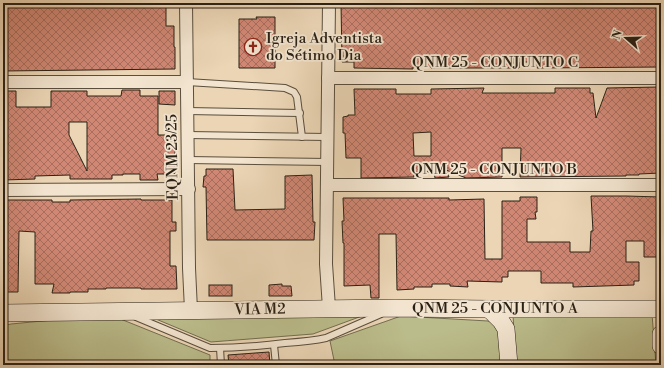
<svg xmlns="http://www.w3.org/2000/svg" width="664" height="368" viewBox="0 0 664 368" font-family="'Libre Bodoni',serif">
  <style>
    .green { fill: #bbbc8b; stroke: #726e50 }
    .park { fill: url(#park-crowns); stroke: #726e50 }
    .building { fill: url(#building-cross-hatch); stroke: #2a2115; fill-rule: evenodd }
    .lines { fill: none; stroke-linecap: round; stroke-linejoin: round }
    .service-casing { stroke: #5a4e3d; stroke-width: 8 }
    .minor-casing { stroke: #5a4e3d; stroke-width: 14 }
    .secondary-casing { stroke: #2a2115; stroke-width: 18 }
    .service { stroke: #f2e4cf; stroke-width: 6 }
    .minor { stroke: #f2e4cf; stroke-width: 12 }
    .secondary { stroke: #f2e4cf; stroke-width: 17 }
    .labels { text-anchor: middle; stroke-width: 3.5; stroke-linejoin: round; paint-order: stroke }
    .poi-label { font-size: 15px; fill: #2a2115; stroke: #f2e4cf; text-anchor: start }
    .street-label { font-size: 15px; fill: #2a2115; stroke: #f2e4cf }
  </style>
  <defs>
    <pattern id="park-crowns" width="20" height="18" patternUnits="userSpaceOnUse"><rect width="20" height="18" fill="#bbbc8b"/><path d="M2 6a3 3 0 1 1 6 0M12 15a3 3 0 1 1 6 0" fill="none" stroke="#a1a177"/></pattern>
    <pattern id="building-cross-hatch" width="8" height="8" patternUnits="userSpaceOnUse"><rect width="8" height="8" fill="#d08774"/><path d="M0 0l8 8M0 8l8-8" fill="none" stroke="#a96e5e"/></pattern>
  </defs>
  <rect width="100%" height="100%" fill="#ebd5b5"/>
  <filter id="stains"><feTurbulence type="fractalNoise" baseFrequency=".005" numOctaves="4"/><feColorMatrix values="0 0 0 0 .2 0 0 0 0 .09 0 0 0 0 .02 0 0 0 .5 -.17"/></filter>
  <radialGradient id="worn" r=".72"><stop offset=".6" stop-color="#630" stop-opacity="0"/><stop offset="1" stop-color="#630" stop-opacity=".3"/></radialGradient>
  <g class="green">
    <path d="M652,314L656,365H516L513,315Z"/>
    <path d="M362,316L313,334L211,342L151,317Z"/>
    <path d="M401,316L488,321L495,324L499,329L503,365H335L330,341Z"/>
    <path d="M118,318L210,355V365H3V326L11,324L63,319Z"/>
  </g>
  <path class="park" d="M197,3H316V6L197,4Z"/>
  <g class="building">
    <path d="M3,3H166V26H174V47H175V69L3,71Z"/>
    <path d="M341,3H661V67L537,68V62H520L519,68H431V66L413,67V69L354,68V62H342Z"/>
    <path d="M256,17H275V68H239V19H257Z"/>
    <path d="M660,87V94H661V173L639,174V175H626V176L520,177L521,148H502V177L466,178L446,170L449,177L435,178L434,172H414V177L361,178V158H346L345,133H343V117L348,116V115H355L354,89H396V94H431V89L484,88L482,93H555V88H590V93H593L596,118L607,88ZM431,132V156H414L413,133Z"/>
    <path d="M122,90H140V96H158V135H175V174H157L158,180H140V174H123V175H112V179H70V175L35,176V179L3,180V91H16V107H51V91H87V96H121ZM69,122H87V171L69,135Z"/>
    <path d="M159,91H175V105L159,104Z"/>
    <path d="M206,169H233L235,210L285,209V176L312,175L313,222H315L314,240H207L206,187H203L204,176H206Z"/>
    <path d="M591,196H626L661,197V257H644V241H626V262H639V281H634V285L573,287V283H541V271H508V277H502V282L467,281L468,287L450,286V284H432V287H414V289L397,290L396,234H379V298H371L370,285L344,286V243H343L342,221H344L343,198H449V200L484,199L485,259H502V201H520V197H537V212H535L536,219H527V242H570V252H590L591,231H593Z"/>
    <path d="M141,199V200H172V222H176V231H170V266H176L177,289H141V288H106V289H88V292H70V293H52L54,284H35V232L19,231L18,292H3V200H52V202H70V200Z"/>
    <path d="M282,284V286H291L292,296H269V285Z"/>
    <rect x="209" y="285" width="23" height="11"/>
    <path d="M269,352L270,365H229L228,355Z"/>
  </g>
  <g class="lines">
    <defs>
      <g id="service">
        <path d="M187,82L285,88L294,92L297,97L302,137"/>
        <path d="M188,111L300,113"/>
        <path d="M188,135L328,137"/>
        <path d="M188,160L328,162"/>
        <path d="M136,317L210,348C235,348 261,346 285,343C299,342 313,341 326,338L381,314"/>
        <path d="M274,345L276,365"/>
        <path d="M220,348L221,365"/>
      </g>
      <g id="minor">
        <path d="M186,3L189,268L191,310"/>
        <path d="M328,78H661"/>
        <path d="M3,82H187"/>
        <path d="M327,185H661"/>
        <path d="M3,190L189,189"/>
        <path d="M329,308L326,264L329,3"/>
      </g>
      <g id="secondary">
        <path d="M489,309L501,321L506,329L509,365"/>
        <path d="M3,313L395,308L489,309H661"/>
        <path d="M661,334V346"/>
      </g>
    </defs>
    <use href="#service" class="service-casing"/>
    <use href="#minor" class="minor-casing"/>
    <use href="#secondary" class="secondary-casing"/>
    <use href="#service" class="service"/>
    <use href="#minor" class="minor"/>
    <use href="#secondary" class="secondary"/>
  </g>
  <defs>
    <symbol id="church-ring" viewBox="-11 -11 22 22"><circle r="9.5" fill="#f2e4cf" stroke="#8f2418" stroke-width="1.5"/><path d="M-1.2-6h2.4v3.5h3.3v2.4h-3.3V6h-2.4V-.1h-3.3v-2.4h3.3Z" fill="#8f2418"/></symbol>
  </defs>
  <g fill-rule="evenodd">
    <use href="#church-ring" x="243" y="37" width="20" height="20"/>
  </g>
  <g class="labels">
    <g class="poi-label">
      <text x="266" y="43">Igreja Adventista<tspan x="266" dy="17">do Sétimo Dia</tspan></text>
    </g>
    <g class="street-label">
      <text x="495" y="67">QNM 25 - CONJUNTO C</text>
      <text transform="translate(172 157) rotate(-91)" y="5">EQNM 23/25</text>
      <text x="494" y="174">QNM 25 - CONJUNTO B</text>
      <text x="495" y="313">QNM 25 - CONJUNTO A</text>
      <text transform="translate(260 309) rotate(-1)" y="5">VIA M2</text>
    </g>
  </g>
  <rect width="664" height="368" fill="none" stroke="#ebd5b5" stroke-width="16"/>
  <rect x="4" y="4" width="656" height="360" fill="none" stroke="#2a2115" stroke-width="2"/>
  <rect x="8" y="8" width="648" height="352" fill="none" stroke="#2a2115"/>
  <g transform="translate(626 38) rotate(290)" stroke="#f2e4cf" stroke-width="3" paint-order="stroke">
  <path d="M0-3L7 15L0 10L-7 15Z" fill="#2a2115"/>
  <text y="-6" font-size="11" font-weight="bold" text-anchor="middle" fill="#2a2115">N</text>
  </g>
  <rect width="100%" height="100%" filter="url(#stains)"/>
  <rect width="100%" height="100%" fill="url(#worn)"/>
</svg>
